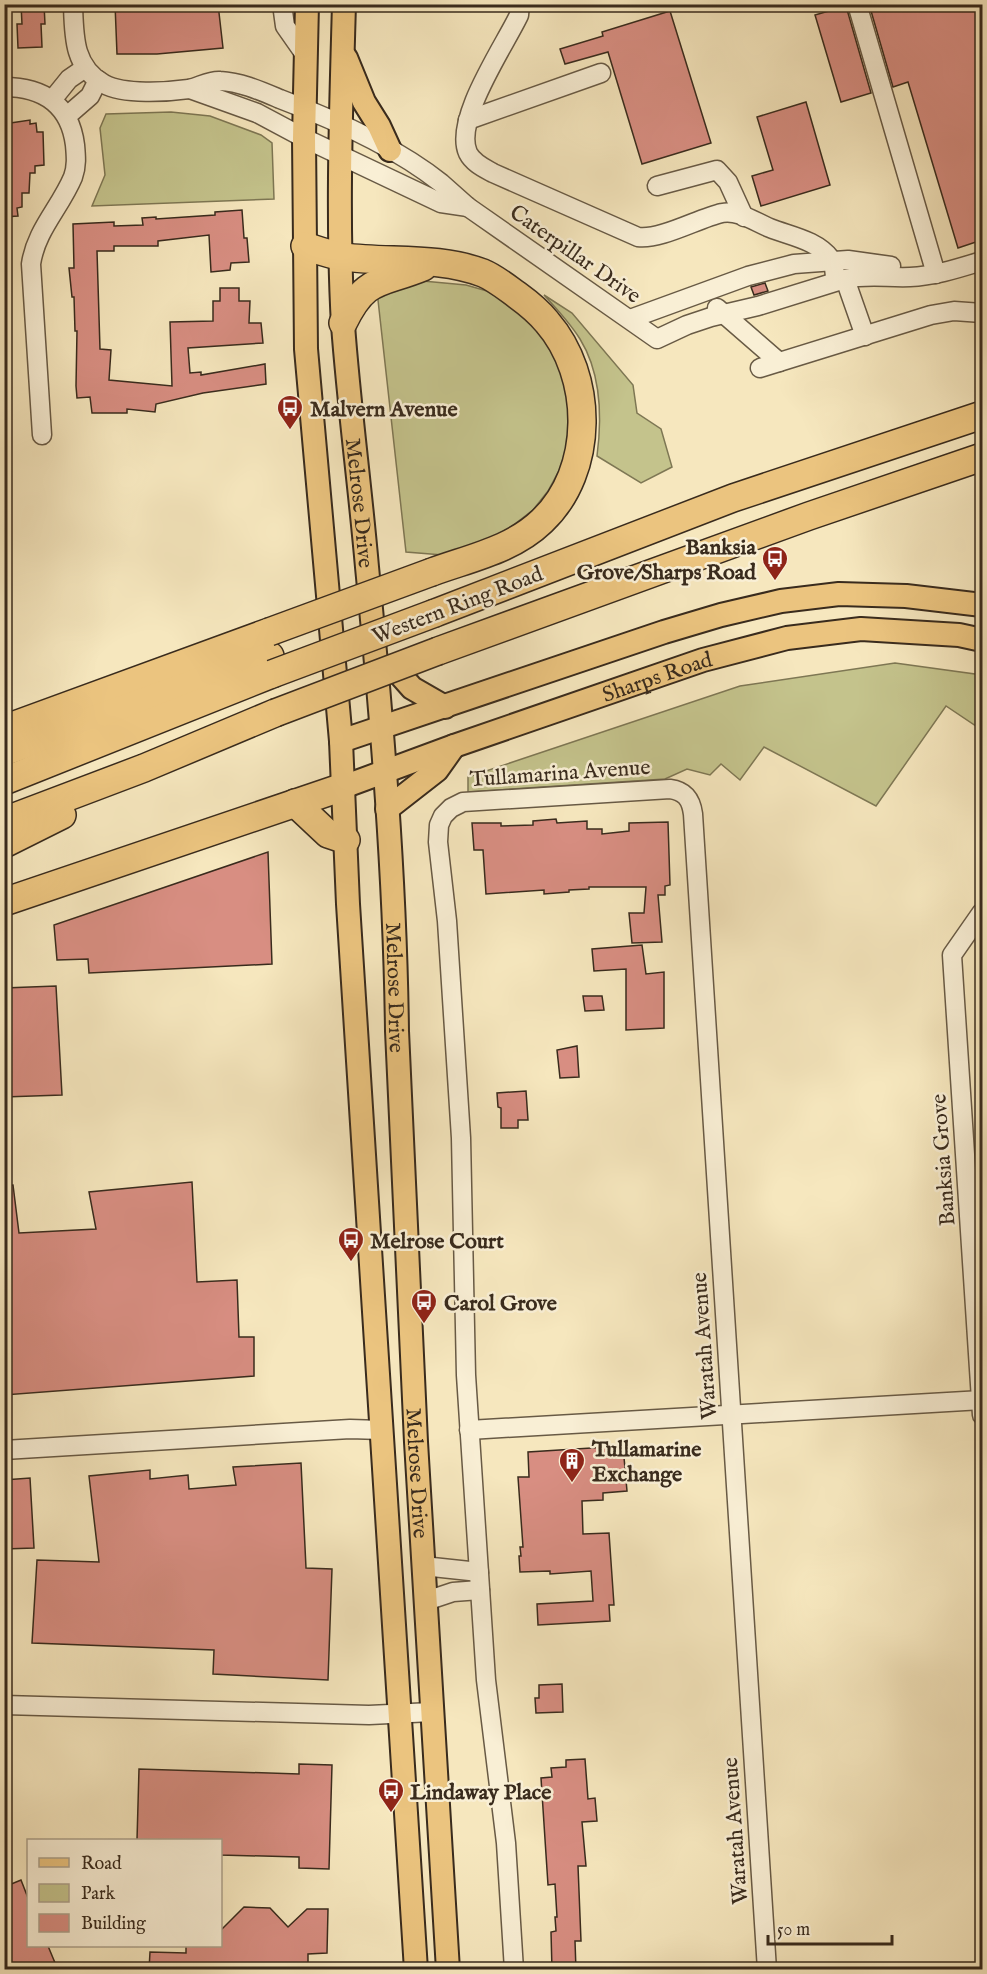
<svg xmlns="http://www.w3.org/2000/svg" width="987" height="1974" viewBox="0 0 987 1974" font-family="'IM FELL English',serif">
  <style>
    .green { fill: #c4c38c; stroke: #7e7754; stroke-width: 1.5 }
    .building { fill: #d88e82; stroke: #392b1d; stroke-width: 1.5 }
    .lines { fill: none; stroke-linecap: round; stroke-linejoin: round }
    .minor-casing { stroke: #685a45; stroke-width: 21 }
    .major-casing { stroke: #392b1d; stroke-width: 26 }
    .highway-casing { stroke: #392b1d; stroke-width: 30 }
    .minor { stroke: #f9efd5; stroke-width: 18 }
    .major { stroke: #ebc47f; stroke-width: 22 }
    .highway { stroke: #ebc47f; stroke-width: 27 }
    .highway-bridge-casing { stroke: #392b1d; stroke-width: 30; stroke-linecap: butt }
    .highway-bridge { stroke: #ebc47f; stroke-width: 27 }
    .labels { text-anchor: middle; stroke-width: 5; stroke-linejoin: round; paint-order: stroke }
    .street-label { font-size: 22px; fill: #392b1d; stroke: #f9efd5 }
    .poi-label { font-size: 22px; font-weight: bold; fill: #392b1d; stroke: #f9efd5; text-anchor: start }
  </style>
  <rect width="100%" height="100%" fill="#f6e7be"/>
  <filter id="stains"><feTurbulence type="fractalNoise" baseFrequency=".00333" numOctaves="4"/><feColorMatrix values="0 0 0 0 .2 0 0 0 0 .09 0 0 0 0 .02 0 0 0 .5 -.17"/></filter>
  <radialGradient id="worn" r=".72"><stop offset=".6" stop-color="#630" stop-opacity="0"/><stop offset="1" stop-color="#630" stop-opacity=".3"/></radialGradient>
  <g class="green">
    <path d="M171,112L210,116L261,135L272,143L274,199L92,206L105,175L100,128L106,114Z"/>
    <path d="M412,280L466,285L487,291L508,303L530,320L548,342L564,371L572,431L562,465L548,491L533,510L507,530L477,546L443,555L406,552L377,291Z"/>
    <path d="M544,295L572,313L633,385L637,413L661,429L672,467L641,483L597,456C602,418 601,373 580,339C570,323 557,309 544,295Z"/>
    <path d="M895,663L982,675V730L946,706L876,806L764,747L740,780L721,764L710,775L687,769L665,779L468,792V777L740,686Z"/>
  </g>
  <g class="building">
    <path d="M21,4H44L45,24H41L42,47L18,48L17,24H22Z"/>
    <path d="M115,4H218L223,48L157,54H117Z"/>
    <path d="M869,4H982V240L958,248L908,82L893,87Z"/>
    <path d="M846,6L871,93L841,102L815,15Z"/>
    <path d="M670,11L711,143L642,164L608,52L565,64L560,49L603,36L602,32Z"/>
    <path d="M806,102L830,185L761,206L752,176L773,170L757,117Z"/>
    <path d="M30,120V124L36,123L37,132H43L44,165L35,166V173H30L29,193H22V207L17,208L18,216L4,217V177H6L4,124Z"/>
    <path d="M242,210L244,238H247L249,262L231,263L230,270L211,272L209,235L158,241V246H114V251H97L100,349L111,350L109,380L172,386L170,322L213,321V301H220V288H239V301H250L249,323H261L263,343L188,348L190,373L201,372V375L265,364L266,384L203,393L156,404L155,412L127,409V413H92L90,397L77,398L76,386L77,331H75L74,297H72L69,268H74L73,224L114,222V226L143,225L142,218L156,217V219L215,215V212Z"/>
    <path d="M765,283L768,291L754,295L751,287Z"/>
    <path d="M556,819L557,823L587,821V829H602V834L629,831V823L668,822L670,885L665,886V895H658L662,942L632,943L629,913H644L646,887H589V889L569,890V892L544,894V890L486,894L483,850H474L472,823H501V826L533,825V821Z"/>
    <path d="M268,852L272,964L89,973L88,959L57,960L54,925Z"/>
    <path d="M642,945L646,974L664,972V1028L626,1030V969L594,971L592,949Z"/>
    <path d="M56,986L62,1095L4,1097V988Z"/>
    <path d="M583,996H602L604,1010L585,1011Z"/>
    <path d="M577,1046L579,1077L560,1078L557,1050Z"/>
    <path d="M526,1091L528,1120H518V1128H501V1108L498,1107L497,1093Z"/>
    <path d="M192,1182L197,1282L237,1280L239,1337H254V1376L4,1395V1186L13,1185L19,1233L96,1229L89,1192Z"/>
    <path d="M623,1446L627,1491L603,1493V1500L582,1501L583,1534L609,1533L614,1605H609L610,1621L538,1625L537,1604L593,1601L591,1571L550,1574V1571L520,1572L519,1556H521L520,1547H523L518,1477H529L528,1452Z"/>
    <path d="M301,1463L306,1568L332,1569L328,1680L213,1674L214,1650L32,1643L37,1560L99,1562L89,1476L150,1470V1479L188,1475L189,1489L236,1485L233,1467Z"/>
    <path d="M30,1478L34,1548L4,1549V1480Z"/>
    <path d="M562,1684L563,1712L536,1713L535,1698H539V1685Z"/>
    <path d="M585,1759L588,1799L595,1798L597,1821L582,1822L586,1866H578L581,1941H575L576,1970H552L551,1932L556,1931L555,1917H557L555,1884L548,1885L541,1778L552,1777L551,1768L566,1767V1760Z"/>
    <path d="M299,1764L332,1765L329,1869L299,1868V1857L220,1855V1840H137L139,1769L299,1774Z"/>
    <path d="M21,1880L28,1898V1946H48L58,1970H4V1887Z"/>
    <path d="M244,1907L270,1908L288,1927L307,1909H328L327,1953L308,1954V1970H149L150,1952L186,1953V1946H220V1931Z"/>
  </g>
  <g class="lines">
    <defs>
      <g id="minor">
        <path d="M73,4C74,35 73,67 104,84C124,95 167,92 189,89C199,87 210,80 220,81C241,82 261,91 280,99C333,119 397,148 441,183C450,191 459,199 468,207L657,339L687,325L711,317L758,306L845,279C867,274 888,278 910,277C935,276 959,268 982,261"/>
        <path d="M282,4L285,26L306,56"/>
        <path d="M520,4L519,15C505,45 453,120 468,153C473,163 484,168 493,173L638,237C661,240 699,218 722,213C739,210 755,222 770,228C790,236 817,240 831,259C835,266 835,274 835,281"/>
        <path d="M857,4L936,274"/>
        <path d="M4,87C44,87 70,105 75,145C76,156 77,166 73,177C60,208 36,230 31,264L42,435"/>
        <path d="M190,89L257,113L304,138L441,203L468,207"/>
        <path d="M52,100L69,79L85,68"/>
        <path d="M67,116L90,96L98,80"/>
        <path d="M468,120L601,73"/>
        <path d="M657,186L717,170L728,182L744,217"/>
        <path d="M845,279L865,336"/>
        <path d="M717,308L779,362"/>
        <path d="M630,319L748,276L794,264L848,260L891,266"/>
        <path d="M760,368L931,315L954,311L982,313"/>
        <path d="M982,912L952,955L982,1415"/>
        <path d="M469,1430L982,1400"/>
        <path d="M4,1450L350,1429L381,1430"/>
        <path d="M423,1566L479,1572"/>
        <path d="M426,1601L453,1592L480,1590"/>
        <path d="M4,1705L369,1715L432,1712"/>
        <path d="M514,1970L506,1843L486,1680L466,1375L461,1138L447,921L438,842L439,825L443,816L451,808L463,802L670,789C685,791 691,799 693,814L767,1970"/>
      </g>
      <g id="major">
        <path d="M307,4L304,138L306,349L341,741L348,904L416,1970"/>
        <path id="s1" d="M344,4C341,111 337,218 343,325C349,406 360,486 367,567C382,721 395,876 397,1031L416,1442L448,1970"/>
        <path d="M346,58L364,102L379,126L390,150"/>
        <path d="M378,664L396,670L412,688L445,707"/>
        <path d="M341,741L664,632L721,615L781,601L839,594L906,596L982,605"/>
        <path id="s2" d="M343,787L454,746L703,660L787,638L861,629L959,635L982,640"/>
        <path d="M387,809L437,770L454,746"/>
      </g>
      <g id="highway">
        <path d="M305,246C317,250 331,255 344,257C390,263 438,256 483,273C495,278 506,287 517,295C528,303 539,312 547,322C594,376 595,471 542,521C512,550 470,558 432,572"/>
        <path d="M343,323C366,276 379,285 423,267"/>
        <path d="M435,613L733,498L982,415"/>
        <path d="M438,651L809,516L982,457"/>
        <path d="M4,729L269,632"/>
        <path d="M4,752L270,656"/>
        <path d="M4,781L272,674"/>
        <path d="M295,803L328,834L346,840"/>
        <path d="M4,821L144,768L275,713"/>
        <path d="M4,844L62,815"/>
        <path d="M4,902L343,787"/>
      </g>
    </defs>
    <use href="#minor" class="minor-casing"/>
    <use href="#major" class="major-casing"/>
    <use href="#highway" class="highway-casing"/>
    <use href="#minor" class="minor"/>
    <use href="#major" class="major"/>
    <use href="#highway" class="highway"/>
    <defs>
      <g id="highway-bridge">
        <path d="M269,632L432,572"/>
        <path d="M272,674L435,613"/>
        <path d="M275,713L438,651"/>
      </g>
    </defs>
    <use href="#highway-bridge" class="highway-bridge-casing"/>
    <use href="#highway-bridge" class="highway-bridge"/>
  </g>
  <defs>
    <symbol id="bus-pin" viewBox="-11 -11 22 30"><path d="M0 17L-7.5 6A9.5 9.5 0 1 1 7.5 6Z" fill="#8f2418" stroke="#f9efd5"/><path d="M-5-6H5V4H4V6H2V4H-2V6H-4V4H-5ZM-3.5-4V0h7V-4ZM-3.5 1.2v1.5H-2V1.2ZM2 1.2v1.5H3.5V1.2Z" fill="#fff"/></symbol>
    <symbol id="building-pin" viewBox="-11 -11 22 30"><path d="M0 17L-7.5 6A9.5 9.5 0 1 1 7.5 6Z" fill="#8f2418" stroke="#f9efd5"/><path d="M-4-6H4V6H1V3H-1V6H-4ZM-2.5-4.3h1.7v1.8h-1.7ZM.8-4.3h1.7v1.8H.8ZM-2.5-1h1.7V.8h-1.7ZM.8-1h1.7V.8H.8Z" fill="#fff"/></symbol>
  </defs>
  <g fill-rule="evenodd">
    <use href="#bus-pin" x="275" y="393" width="30" height="40"/>
    <use href="#bus-pin" x="760" y="544" width="30" height="40"/>
    <use href="#bus-pin" x="336" y="1225" width="30" height="40"/>
    <use href="#bus-pin" x="409" y="1287" width="30" height="40"/>
    <use href="#building-pin" x="557" y="1446" width="30" height="40"/>
    <use href="#bus-pin" x="376" y="1776" width="30" height="40"/>
  </g>
  <g class="labels">
    <g class="street-label">
      <text transform="translate(576 253) rotate(35)" y="8">Caterpillar Drive</text>
      <text dy="8" stroke="none"><textPath href="#s1" startOffset="500">Melrose Drive</textPath></text>
      <text transform="translate(457 604) rotate(-21)" y="8">Western Ring Road</text>
      <text dy="8" stroke="none"><textPath href="#s2" startOffset="333">Sharps Road</textPath></text>
      <text transform="translate(560 772) rotate(-4)" y="8">Tullamarina Avenue</text>
      <text dy="8" stroke="none"><textPath href="#s1" startOffset="986">Melrose Drive</textPath></text>
      <text transform="translate(942 1160) rotate(-94)" y="8">Banksia Grove</text>
      <text transform="translate(703 1346) rotate(-94)" y="8">Waratah Avenue</text>
      <text dy="8" stroke="none"><textPath href="#s1" startOffset="1472">Melrose Drive</textPath></text>
      <text transform="translate(734 1831) rotate(-94)" y="8">Waratah Avenue</text>
    </g>
    <g class="poi-label">
      <text x="310" y="416">Malvern Avenue</text>
      <text x="756" y="554" text-anchor="end">Banksia<tspan x="756" dy="25">Grove/Sharps Road</tspan></text>
      <text x="370" y="1248">Melrose Court</text>
      <text x="444" y="1310">Carol Grove</text>
      <text x="592" y="1456">Tullamarine<tspan x="592" dy="25">Exchange</tspan></text>
      <text x="410" y="1799">Lindaway Place</text>
    </g>
  </g>
  <rect width="987" height="1974" fill="none" stroke="#f6e7be" stroke-width="24"/>
  <rect x="6" y="6" width="975" height="1962" fill="none" stroke="#392b1d" stroke-width="3"/>
  <rect x="12" y="12" width="963" height="1950" fill="none" stroke="#392b1d" stroke-width="1.5"/>
  <rect x="27" y="1839" width="195" height="108" fill="#f9efd5" stroke="#aca18b" stroke-width="1.5"/>
  <rect x="39" y="1858" width="30" height="9" fill="#ebc47f" stroke="#aca18b" stroke-width="1.5"/>
  <text x="81" y="1869" font-size="18" fill="#392b1d">Road</text>
  <rect x="39" y="1884" width="30" height="18" fill="#c4c38c" stroke="#aca18b" stroke-width="1.5"/>
  <text x="81" y="1899" font-size="18" fill="#392b1d">Park</text>
  <rect x="39" y="1914" width="30" height="18" fill="#d88e82" stroke="#aca18b" stroke-width="1.5"/>
  <text x="81" y="1929" font-size="18" fill="#392b1d">Building</text>
  <path d="M768 1935v9h124v-9" fill="none" stroke="#392b1d" stroke-width="3"/>
  <text x="777" y="1935" font-size="18" fill="#392b1d" stroke="#f9efd5" stroke-width="4.5" paint-order="stroke">50 m</text>
  <rect width="100%" height="100%" filter="url(#stains)"/>
  <rect width="100%" height="100%" fill="url(#worn)"/>
</svg>
